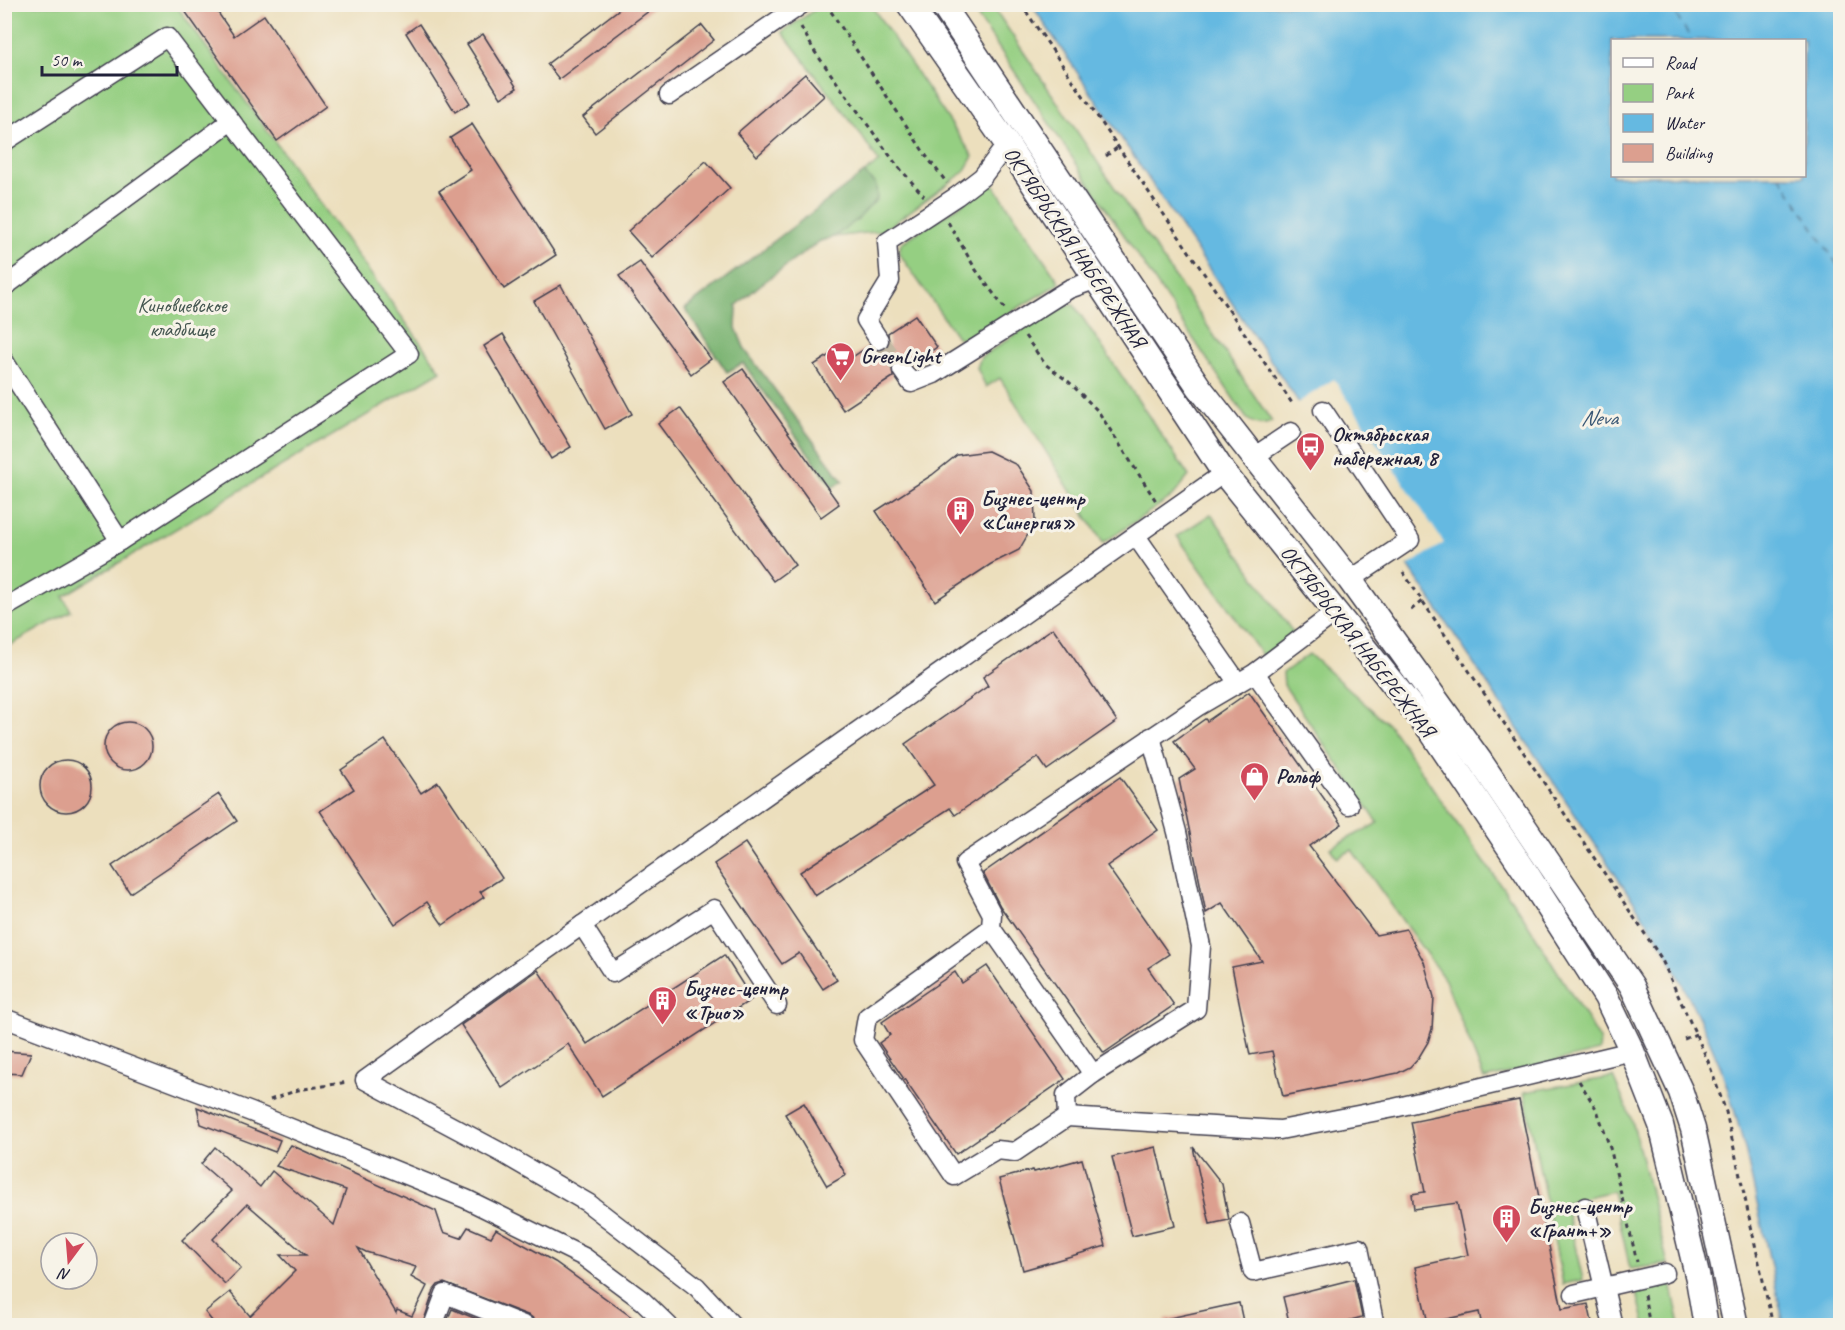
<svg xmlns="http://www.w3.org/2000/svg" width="1845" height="1330" viewBox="0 0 1845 1330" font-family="Caveat,sans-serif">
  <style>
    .green { fill: #95cf82; stroke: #5c785e; stroke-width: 1.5 }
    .forest { fill: #78b270; stroke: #4d6a56; stroke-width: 1.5 }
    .water { fill: #65b9e1; stroke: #446e8e; stroke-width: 1.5; fill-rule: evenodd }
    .pier { fill: #ecdfbd }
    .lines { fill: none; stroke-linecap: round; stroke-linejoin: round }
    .ferry { stroke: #395775; stroke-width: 1.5; stroke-dasharray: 8 6; stroke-linecap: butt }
    .building { fill: #dc9f8f; fill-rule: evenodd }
    .minor-tunnel { stroke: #c4b9a3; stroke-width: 18; stroke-dasharray: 18 9; stroke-linecap: butt }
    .minor-casing { stroke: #403e4e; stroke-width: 21 }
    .major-casing { stroke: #403e4e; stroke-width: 27 }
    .path { stroke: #403e4e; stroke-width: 3; stroke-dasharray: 4.5 4.5; stroke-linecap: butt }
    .minor { stroke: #fff; stroke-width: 18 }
    .major { stroke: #fff; stroke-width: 24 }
    .labels { text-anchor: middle; stroke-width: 6; stroke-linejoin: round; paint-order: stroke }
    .street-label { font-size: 21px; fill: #22223b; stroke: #f7f3e8 }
    .park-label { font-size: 21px; fill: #445650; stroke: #f7f3e8 }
    .poi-label { font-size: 21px; font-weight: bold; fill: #22223b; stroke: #f7f3e8; text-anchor: start }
    .water-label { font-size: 22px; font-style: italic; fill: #395775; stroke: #f7f3e8 }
  </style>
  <rect width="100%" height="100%" fill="#f7f3e8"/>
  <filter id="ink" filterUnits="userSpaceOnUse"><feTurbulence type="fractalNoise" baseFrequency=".0167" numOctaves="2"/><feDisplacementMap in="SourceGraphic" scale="12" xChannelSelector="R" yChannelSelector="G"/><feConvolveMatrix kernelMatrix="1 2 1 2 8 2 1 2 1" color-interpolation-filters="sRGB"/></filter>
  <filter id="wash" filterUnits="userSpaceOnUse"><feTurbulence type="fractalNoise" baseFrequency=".008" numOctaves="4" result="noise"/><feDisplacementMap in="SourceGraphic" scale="24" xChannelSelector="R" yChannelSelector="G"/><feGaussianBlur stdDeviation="1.35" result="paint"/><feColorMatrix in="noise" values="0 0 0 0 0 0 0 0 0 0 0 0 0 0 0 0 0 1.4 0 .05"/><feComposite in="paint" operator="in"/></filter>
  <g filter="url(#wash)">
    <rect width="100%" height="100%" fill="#ecdfbd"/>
    <g class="green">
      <path d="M5,5H176L441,371L63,596L71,611L5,648Z"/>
      <path d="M822,5H871L973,156L964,172L883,231L833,237L820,241L760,285L737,305L736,328L745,350L843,481L833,487L743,363L727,372L685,309L879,162L859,132L782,32Z"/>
      <path d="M970,5H992L1272,422C1262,426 1256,425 1247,419Z"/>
      <path d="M993,184L1060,283L964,340L957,337L899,253L901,243Z"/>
      <path d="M1061,305H1074L1189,476L1173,496L1103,543L1000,378L986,387L977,368L981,357Z"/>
      <path d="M1211,514L1294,634L1264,658L1177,536Z"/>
      <path d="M1309,654L1391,727L1453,818L1523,916L1600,1040L1599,1051L1484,1079L1445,980L1352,850L1337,858L1330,848L1378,823L1284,685L1283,673Z"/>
      <path d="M1613,1077L1632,1120L1668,1264L1630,1269L1613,1191L1565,1202L1583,1280L1563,1284L1524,1092Z"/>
      <path d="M1671,1283L1680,1325H1645L1636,1289Z"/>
    </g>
    <path class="forest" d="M864,173L876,185L877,199L857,220L833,237L820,241L760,285L737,305L736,328L745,350L843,481L833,487L743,363L727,372L685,309Z"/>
    <path class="water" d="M1032,5H1840V1325H1784L1745,1149L1734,1109L1721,1068L1704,1028L1664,947ZM1612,40H1804V176H1612Z"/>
    <path class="pier" d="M1334,379L1444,543L1406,567L1296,404Z"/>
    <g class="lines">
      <g class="ferry">
        <path d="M1669,4L1692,40"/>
        <path d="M1780,176L1840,269"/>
      </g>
    </g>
    <g id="blocks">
      <g class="building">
        <path d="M180,4H212L234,36L264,15L326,106L277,141Z"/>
        <path d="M626,4H658L559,79L547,64Z"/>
        <path d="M419,24L470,103L455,112L406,33Z"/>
        <path d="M702,25L714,40L595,133L583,117Z"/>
        <path d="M483,34L517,88L501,98L467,44Z"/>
        <path d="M805,74L824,96L757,156L737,133Z"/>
        <path d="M472,124L556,255L504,289L439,191L471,170L450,138Z"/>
        <path d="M706,161L730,188L652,258L628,231Z"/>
        <path d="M640,262L711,359L691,374L619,276Z"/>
        <path d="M561,285L632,414L605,429L534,301Z"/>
        <path d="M915,315L937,347L912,364L906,360H896L892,366L893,377L843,410L814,365L831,354L839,366L869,346L874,350H885L889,345L888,333Z"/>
        <path d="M503,334L571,447L551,459L484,346Z"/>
        <path d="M743,369L839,504L821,517L724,382Z"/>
        <path d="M680,408L795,565L773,581L658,424Z"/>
        <path d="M988,451L1017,465L1034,491L1035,522L1019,550L991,564L935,601L876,511L932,475L957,455Z"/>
        <path d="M1053,628L1117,721L1047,770L1038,757L955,815L950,808L815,896L800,872L934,785L905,744L988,686L983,677Z"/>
        <path d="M1249,692L1342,824L1309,846L1376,935L1406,929L1424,962L1434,997L1432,1029L1428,1042L1419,1057L1410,1067L1398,1073L1283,1096L1272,1051L1250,1055L1232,967L1262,961L1222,903L1206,913L1179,779L1195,769L1174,741L1205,719L1207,721Z"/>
        <circle cx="128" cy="746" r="24"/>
        <path d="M385,740L421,793L438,782L502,878L480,892L484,897L443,925L427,902L395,924L320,811L354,789L341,770Z"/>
        <circle cx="66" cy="786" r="26"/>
        <path d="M1120,777L1158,830L1107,866L1169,954L1148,968L1174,1005L1104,1053L1000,906L983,873Z"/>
        <path d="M219,794L237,821L130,893L112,866Z"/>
        <path d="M745,843L837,980L823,989L799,953L782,964L714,864Z"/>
        <path d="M724,955L752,999L602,1096L568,1044L502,1088L461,1025L538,970L587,1044Z"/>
        <path d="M987,966L1065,1079L956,1154L879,1043L890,1035L882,1022L955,972L962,983Z"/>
        <path d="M4,1051L31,1053L22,1074L4,1073Z"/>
        <path d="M1519,1100L1562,1309L1588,1304L1593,1326H1482L1479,1312L1428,1323L1415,1267L1468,1255L1457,1203L1414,1209L1412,1194L1425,1192L1411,1122Z"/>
        <path d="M804,1103L846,1175L827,1186L785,1114Z"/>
        <path d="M197,1107L280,1140L275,1152L201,1124Z"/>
        <path d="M291,1145L436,1211L443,1232L461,1238L468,1227L491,1237L496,1229L555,1262L644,1326H537L535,1320L530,1316L444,1283L438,1285L434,1290L422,1326H216L205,1312L230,1292L250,1316L295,1271L280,1255H306L247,1204L213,1239L241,1268L225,1284L182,1240L232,1191L201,1164L215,1147L260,1187L272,1171L334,1225L346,1190L276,1166ZM358,1248L366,1252L416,1267L411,1277L427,1286L412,1316L397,1310L396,1313Z"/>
        <path d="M1156,1147L1175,1226L1132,1236L1112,1157Z"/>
        <path d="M1193,1147L1222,1184L1229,1220L1210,1224Z"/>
        <path d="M1082,1159L1106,1246L1023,1270L999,1179L1033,1170L1034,1172Z"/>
        <path d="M1354,1279L1362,1317L1329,1326H1290L1283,1297Z"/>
        <path d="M1239,1303L1244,1326H1166L1165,1319Z"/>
        <path d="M452,1309L494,1326H445Z"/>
      </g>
    </g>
  </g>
  <g filter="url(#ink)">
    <use href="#blocks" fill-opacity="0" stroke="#403e4e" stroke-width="1.5"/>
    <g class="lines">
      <path class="minor-tunnel" d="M879,340L902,370"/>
      <defs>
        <g id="minor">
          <path d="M669,95L802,4"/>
          <path d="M4,142L167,37L409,354L120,541L4,608"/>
          <path d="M4,287L231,121"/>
          <path d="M879,340L866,320L890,281L887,242L957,196L982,177L1007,144"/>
          <path d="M4,361L120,541"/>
          <path d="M902,370L911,383L934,374L1069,289L1097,279"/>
          <path d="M1323,410L1410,540L1350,580"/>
          <path d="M1255,456L1291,432"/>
          <path d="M1136,536L1238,683"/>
          <path d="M1255,673L1349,805"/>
          <path d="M582,925L613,973L714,909L777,1005"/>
          <path d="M991,928L992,914L965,863L1197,707L1255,673L1336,612"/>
          <path d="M4,1018L251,1112L466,1199L584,1257L643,1301L669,1326"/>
          <path d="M1093,1074L991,928L867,1017L863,1040L954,1176L997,1150L1015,1152L1067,1117L1280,1130L1394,1108L1632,1051"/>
          <path d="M1067,1117L1066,1095L1093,1074L1196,1009L1201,946L1177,832L1151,737"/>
          <path d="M1585,1207L1613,1326"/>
          <path d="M1240,1223L1253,1272L1359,1248L1375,1326"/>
          <path d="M1574,1294L1665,1273"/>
          <path d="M433,1326L445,1294L526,1326"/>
          <path d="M733,1326L697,1287L588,1203L500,1152L365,1080L541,954L1224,473"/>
        </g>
        <g id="major">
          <path d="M909,4L1007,144L1224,473L1431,731L1527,874L1606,997L1632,1051L1661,1125L1698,1279L1706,1326"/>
          <path d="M942,4L1199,387L1350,580L1480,761L1632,986L1681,1092L1693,1129L1736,1326"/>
        </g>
      </defs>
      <use href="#minor" class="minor-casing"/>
      <use href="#major" class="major-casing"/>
      <g class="path">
        <path d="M826,4L927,157L947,183"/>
        <path d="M1021,4L1294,406"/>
        <path d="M801,27L815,52L896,164L924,196"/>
        <path d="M1106,156L1118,147"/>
        <path d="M948,222L976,270L1005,309"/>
        <path d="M1025,336L1045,364L1069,382L1098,411L1156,501"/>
        <path d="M1403,572L1661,958L1708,1061L1726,1112L1773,1326"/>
        <path d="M1411,610L1422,601"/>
        <path d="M1684,1039L1696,1034"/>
        <path d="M1579,1081L1597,1110L1611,1151L1637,1262"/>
        <path d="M270,1100L298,1090L348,1082"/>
        <path d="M1644,1295L1650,1326"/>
      </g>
      <use href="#minor" class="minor"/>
      <use href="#major" class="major"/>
    </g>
  </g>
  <defs>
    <symbol id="supermarket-pin" viewBox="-11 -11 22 30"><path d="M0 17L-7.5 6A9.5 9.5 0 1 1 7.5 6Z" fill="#d1495b" stroke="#f7f3e8"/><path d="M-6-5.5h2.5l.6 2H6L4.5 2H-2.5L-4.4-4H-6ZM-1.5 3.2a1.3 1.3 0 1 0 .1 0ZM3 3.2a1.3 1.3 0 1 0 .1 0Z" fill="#fff"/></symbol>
    <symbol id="bus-pin" viewBox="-11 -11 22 30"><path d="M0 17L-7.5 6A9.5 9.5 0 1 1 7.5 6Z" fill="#d1495b" stroke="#f7f3e8"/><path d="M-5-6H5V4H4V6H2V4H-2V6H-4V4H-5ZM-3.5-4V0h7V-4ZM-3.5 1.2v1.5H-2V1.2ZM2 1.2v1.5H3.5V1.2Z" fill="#fff"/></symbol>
    <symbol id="building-pin" viewBox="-11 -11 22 30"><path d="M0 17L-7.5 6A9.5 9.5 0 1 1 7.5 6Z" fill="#d1495b" stroke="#f7f3e8"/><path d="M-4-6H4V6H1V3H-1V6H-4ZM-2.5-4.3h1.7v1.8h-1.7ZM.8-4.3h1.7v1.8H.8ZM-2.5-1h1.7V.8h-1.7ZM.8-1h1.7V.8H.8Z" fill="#fff"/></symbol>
    <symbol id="shop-pin" viewBox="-11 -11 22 30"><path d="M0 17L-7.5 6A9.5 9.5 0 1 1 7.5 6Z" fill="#d1495b" stroke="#f7f3e8"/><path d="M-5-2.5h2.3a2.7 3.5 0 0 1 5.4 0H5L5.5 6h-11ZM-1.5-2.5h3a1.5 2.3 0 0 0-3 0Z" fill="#fff"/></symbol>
  </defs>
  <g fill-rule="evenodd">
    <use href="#supermarket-pin" x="824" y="340" width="33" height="45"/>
    <use href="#bus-pin" x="1294" y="430" width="33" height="45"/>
    <use href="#building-pin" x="944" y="494" width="33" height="45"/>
    <use href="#shop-pin" x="1238" y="760" width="33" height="45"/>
    <use href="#building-pin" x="646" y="984" width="33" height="45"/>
    <use href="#building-pin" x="1490" y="1202" width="33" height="45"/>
  </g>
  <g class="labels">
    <g class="street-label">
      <text transform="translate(1075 247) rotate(56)" y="7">ОКТЯБРЬСКАЯ НАБЕРЕЖНАЯ</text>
      <text transform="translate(1358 641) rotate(52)" y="7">ОКТЯБРЬСКАЯ НАБЕРЕЖНАЯ</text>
    </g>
    <g class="park-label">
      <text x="182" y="312">Киновиевское<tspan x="182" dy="24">кладбище</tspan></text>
    </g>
    <g class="poi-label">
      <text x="861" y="363">GreenLight</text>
      <text x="1332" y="441">Октябрьская<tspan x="1332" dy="24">набережная, 8</tspan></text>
      <text x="981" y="505">Бизнес-центр<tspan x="981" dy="24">«Синергия»</tspan></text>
      <text x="1276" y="783">Рольф</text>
      <text x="684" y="995">Бизнес-центр<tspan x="684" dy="24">«Трио»</tspan></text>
      <text x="1528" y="1213">Бизнес-центр<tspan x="1528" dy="24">«Грант+»</tspan></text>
    </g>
    <g class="water-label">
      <text x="1599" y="425">Neva</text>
    </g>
  </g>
  <rect width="1845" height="1330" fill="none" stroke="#f7f3e8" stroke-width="24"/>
  <rect x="1611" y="39" width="195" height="138" fill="#f7f3e8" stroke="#a29fa3" stroke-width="1.5"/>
  <rect x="1623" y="58" width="30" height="9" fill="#ffffff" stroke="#a29fa3" stroke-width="1.5"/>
  <text x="1665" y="69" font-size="18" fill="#22223b">Road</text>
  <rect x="1623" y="84" width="30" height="18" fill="#95cf82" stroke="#a29fa3" stroke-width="1.5"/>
  <text x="1665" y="99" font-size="18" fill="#22223b">Park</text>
  <rect x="1623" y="114" width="30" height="18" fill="#65b9e1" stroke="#a29fa3" stroke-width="1.5"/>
  <text x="1665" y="129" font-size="18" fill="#22223b">Water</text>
  <rect x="1623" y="144" width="30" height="18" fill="#dc9f8f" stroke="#a29fa3" stroke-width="1.5"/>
  <text x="1665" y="159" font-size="18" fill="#22223b">Building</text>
  <g transform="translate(69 1261) rotate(196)"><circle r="28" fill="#f7f3e8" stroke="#a29fa3" stroke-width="1.5"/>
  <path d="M0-4.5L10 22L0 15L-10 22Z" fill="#d1495b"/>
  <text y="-9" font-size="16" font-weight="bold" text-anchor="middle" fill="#22223b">N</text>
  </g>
  <path d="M42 66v9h135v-9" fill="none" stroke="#22223b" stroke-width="3"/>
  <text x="51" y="66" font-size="18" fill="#22223b" stroke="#f7f3e8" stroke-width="4.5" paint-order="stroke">50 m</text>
</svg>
